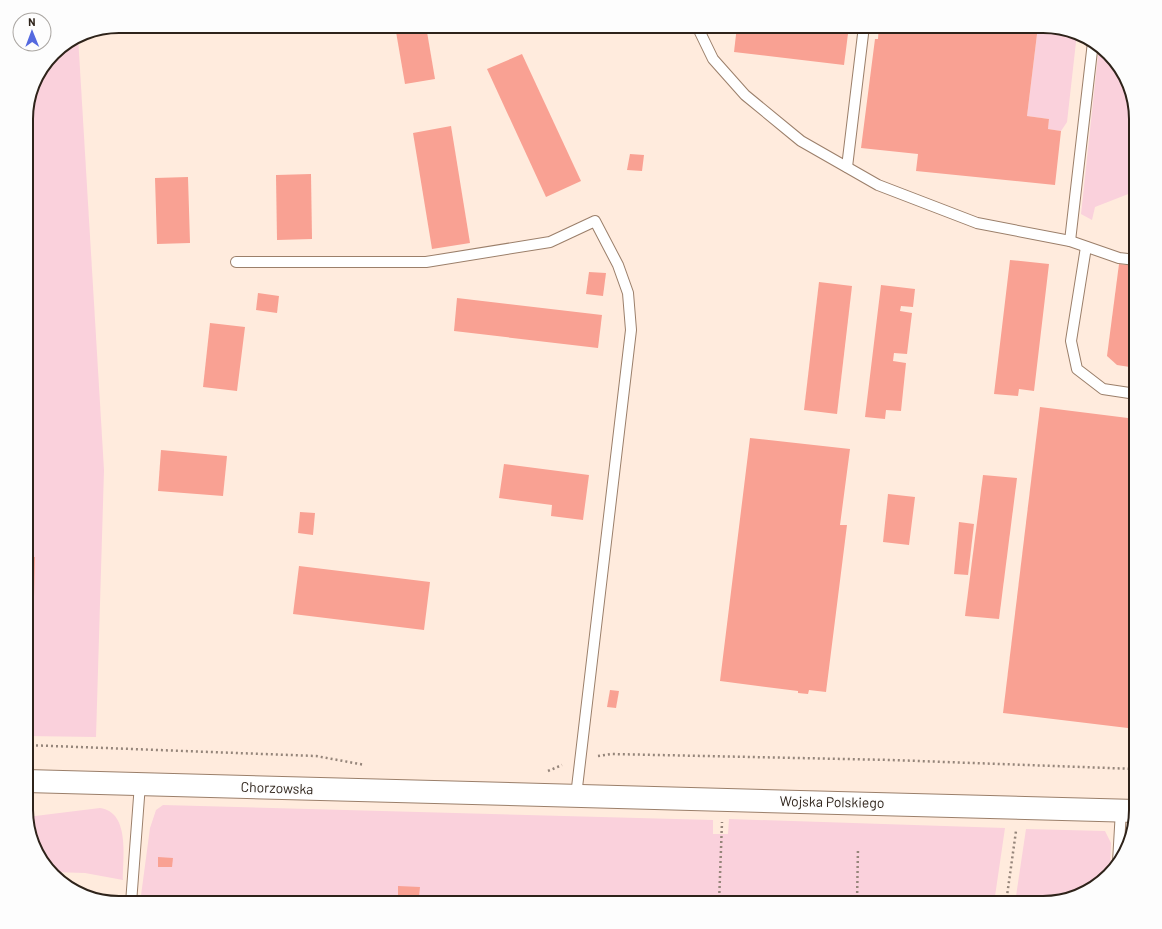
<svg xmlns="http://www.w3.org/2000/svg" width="1162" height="929" viewBox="0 0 1162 929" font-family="Barlow,sans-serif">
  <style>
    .green { fill: #fad1dc }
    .building { fill: #f9a193 }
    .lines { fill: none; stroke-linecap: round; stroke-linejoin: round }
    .lane-casing { stroke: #9b7f6a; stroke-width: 12 }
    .secondary-casing { stroke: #9b7f6a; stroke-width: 24 }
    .path { stroke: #95857a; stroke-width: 2.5; stroke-dasharray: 2 3; stroke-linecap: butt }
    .lane { stroke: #fff; stroke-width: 10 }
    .secondary { stroke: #fff; stroke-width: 22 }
    .labels { text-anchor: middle; stroke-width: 3; stroke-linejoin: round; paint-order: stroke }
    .street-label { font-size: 14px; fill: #2e231a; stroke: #fdfdfd }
    .rim { fill: none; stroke: #2e231a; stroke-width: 2 }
  </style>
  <rect width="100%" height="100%" fill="#ffebdd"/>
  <g class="green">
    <path d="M119,26H203L98,30Z"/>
    <path d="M1038,26L1077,33L1067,122L1061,131L1048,129L1049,119L1027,116Z"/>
    <path d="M78,36L104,470L96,737L26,736V113L36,78L58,49Z"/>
    <path d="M1099,46L1104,49L1126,78L1136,119V191L1095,207L1092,220L1081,214Z"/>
    <path d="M163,805L713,820V834H728L729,819L1005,828L994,903H140L150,828L156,810Z"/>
    <path d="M100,808C130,812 123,857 123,880L85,873L52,872L36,851L27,817Z"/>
    <path d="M1026,829L1105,831L1111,843L1110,873L1084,893L1043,903H1015Z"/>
  </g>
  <g class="building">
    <path d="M395,26H426L435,79L405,84Z"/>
    <path d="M737,26H849L844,65L734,52Z"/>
    <path d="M879,26H1038L1027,116L1049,119L1048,129L1061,131L1055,185L916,171L918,154L861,148L875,39H878Z"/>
    <path d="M522,54L581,181L546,197L487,69Z"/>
    <path d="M451,126L470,243L432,249L413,133Z"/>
    <path d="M630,154L644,155L642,171L627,170Z"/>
    <path d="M311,174L312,239L277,240L276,175Z"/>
    <path d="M188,177L190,243L157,244L155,178Z"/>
    <path d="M1010,260L1049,264L1034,391L1019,389L1018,396L994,394Z"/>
    <path d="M1119,264L1136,266V368L1117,365L1107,356Z"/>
    <path d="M589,272L606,273L603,296L586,294Z"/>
    <path d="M819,282L852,286L837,414L804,410Z"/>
    <path d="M881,285L915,289L913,307L901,306L900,311L912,313L907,354L894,353L893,361L906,363L901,411L886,410L885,419L865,417Z"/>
    <path d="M258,293L279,296L277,313L256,310Z"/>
    <path d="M457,298L602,315L598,348L454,331Z"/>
    <path d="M210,323L245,327L237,391L203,387Z"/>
    <path d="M1040,407L1136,419V729L1003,713Z"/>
    <path d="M750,438L850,449L840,525H847L826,692L809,690L808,694L798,693V691L720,681Z"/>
    <path d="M161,450L227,456L223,496L158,491Z"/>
    <path d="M504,464L589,475L583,520L551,516L552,505L499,498Z"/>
    <path d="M983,475L1017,478L999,619L965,616Z"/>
    <path d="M888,494L915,497L909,545L883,542Z"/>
    <path d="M300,512L315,513L313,535L298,533Z"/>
    <path d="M959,522L974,524L968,575L954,574Z"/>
    <path d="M26,557H35L34,597H26Z"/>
    <path d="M299,566L430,582L424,630L293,614Z"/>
    <path d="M610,690L619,691L616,708L607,707Z"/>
    <path d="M158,857L173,858L172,867H158Z"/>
    <path d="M398,886L420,887L419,897H398Z"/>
    <path d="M448,897H456L455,903H447Z"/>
  </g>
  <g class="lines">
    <defs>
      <g id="lane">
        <path d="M697,26L713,59L745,95L801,141L878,185L977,223L1070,241L1119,258L1136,260"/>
        <path d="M847,167L864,26"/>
        <path d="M1070,241L1093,42"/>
        <path d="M1086,247L1071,341L1077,369L1103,389L1136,394"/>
        <path d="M236,262H426L550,242L595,221L618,265L628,293L631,330L576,796"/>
        <path d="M1118,862L1121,810"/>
        <path d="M131,903L140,784"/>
      </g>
      <path id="secondary" d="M26,781L1136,811"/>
    </defs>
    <use href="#lane" class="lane-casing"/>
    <use href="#secondary" class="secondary-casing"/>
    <g class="path">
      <path d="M26,745L316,756L365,765"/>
      <path d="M598,756L611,754L891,760L1136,769"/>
      <path d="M548,771L562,765"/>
      <path d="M719,903L722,822"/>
      <path d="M857,903L858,848"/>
      <path d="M1006,903L1016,831"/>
    </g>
    <use href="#lane" class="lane"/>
    <use href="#secondary" class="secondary"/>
  </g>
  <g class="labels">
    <g class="street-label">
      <text transform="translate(277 788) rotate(2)" y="5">Chorzowska</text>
      <text transform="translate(832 802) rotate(1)" y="5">Wojska Polskiego</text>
    </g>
  </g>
  <path d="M0 0H1162V929H0ZM119 33H1043A86 86 0 0 1 1129 119V810A86 86 0 0 1 1043 896H119A86 86 0 0 1 33 810V119A86 86 0 0 1 119 33Z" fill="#fdfdfd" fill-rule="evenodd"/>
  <path class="rim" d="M119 33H1043A86 86 0 0 1 1129 119V810A86 86 0 0 1 1043 896H119A86 86 0 0 1 33 810V119A86 86 0 0 1 119 33Z"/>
  <g transform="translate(32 32) rotate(359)"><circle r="19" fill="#fdfdfd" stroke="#aaa6a2"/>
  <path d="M0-3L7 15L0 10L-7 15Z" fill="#5469df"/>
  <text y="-6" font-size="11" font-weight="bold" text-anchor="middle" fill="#2e231a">N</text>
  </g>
</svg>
